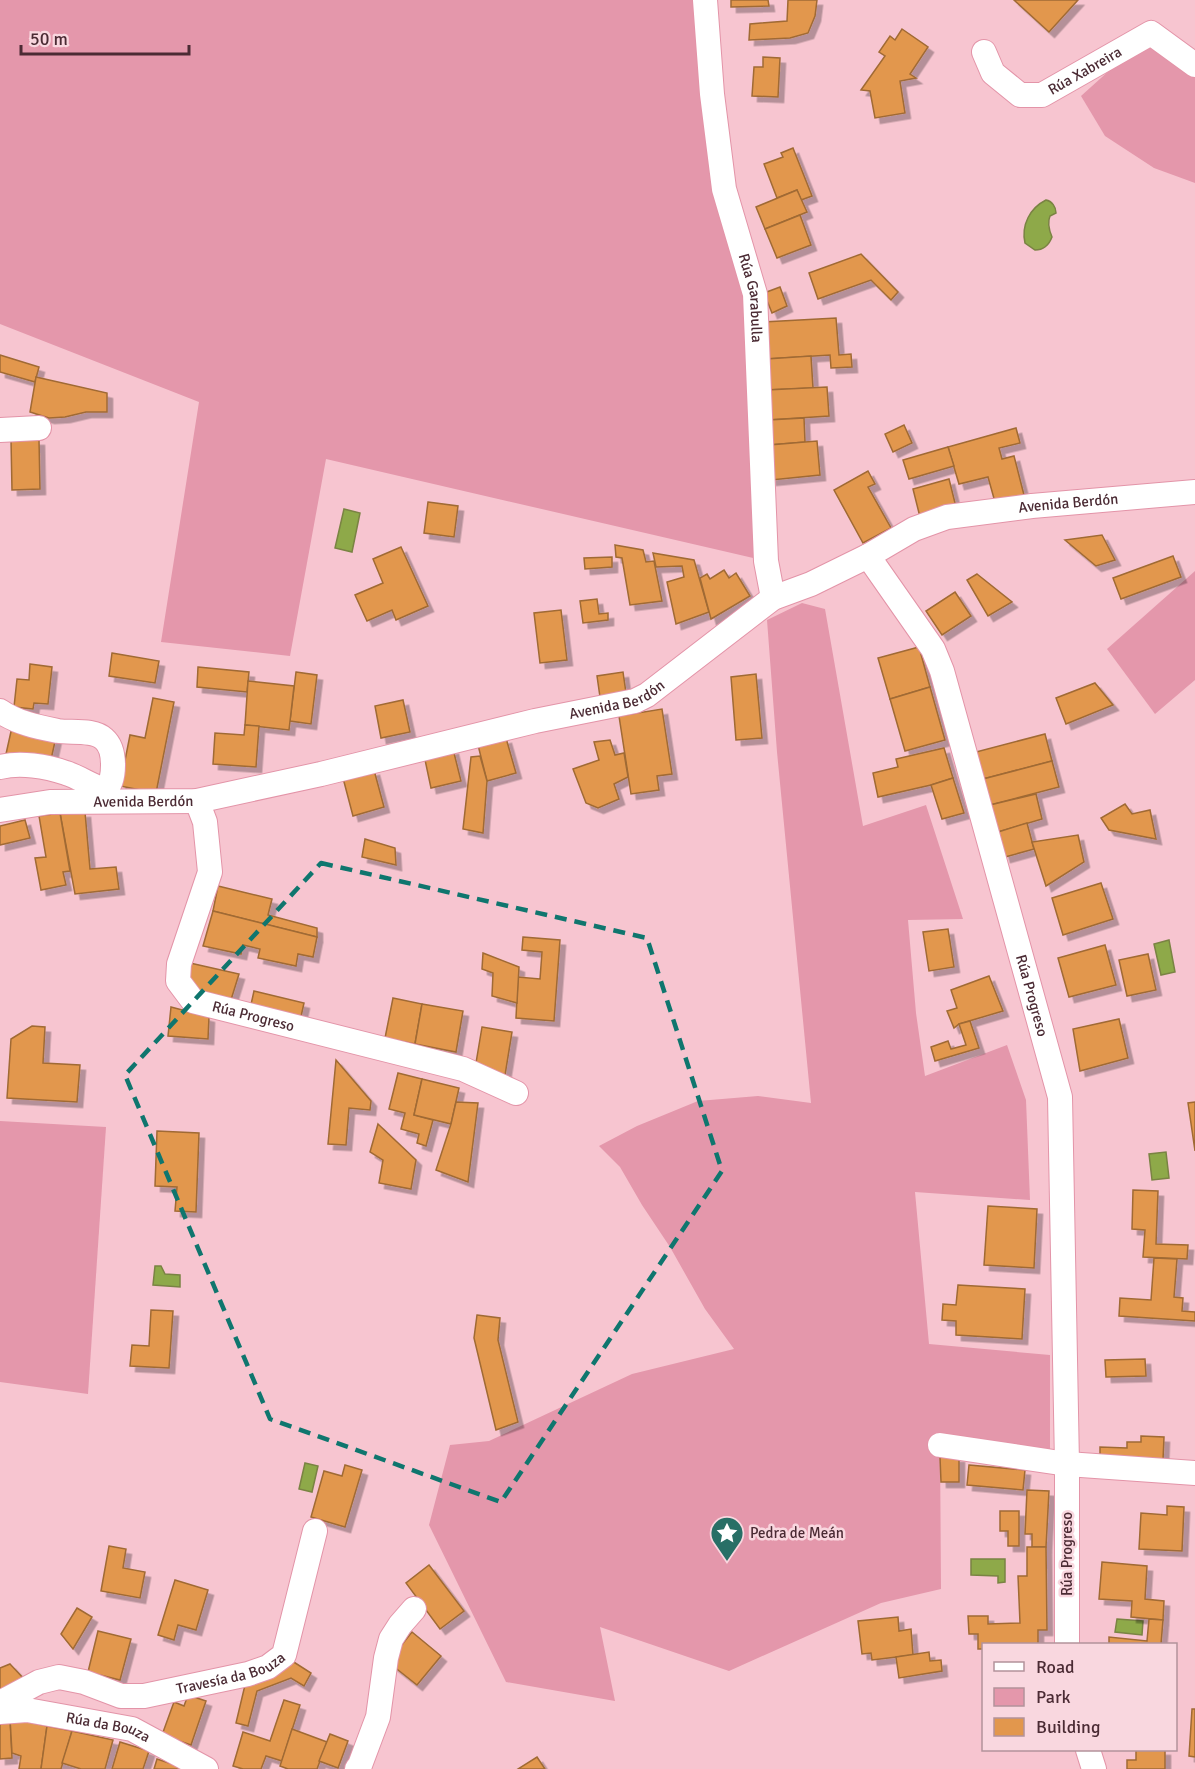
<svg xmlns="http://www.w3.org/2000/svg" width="1195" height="1769" viewBox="0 0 1195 1769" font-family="Signika,sans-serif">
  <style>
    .green { fill: #e497ab }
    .water { fill: #8ea949; stroke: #7a8343; stroke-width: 1.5 }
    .building { fill: #e2974d; stroke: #a06a34; stroke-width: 1.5; filter: url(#shadow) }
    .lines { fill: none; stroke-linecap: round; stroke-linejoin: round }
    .minor-casing { stroke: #e394a8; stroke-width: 26 }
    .minor { stroke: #fff; stroke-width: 24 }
    .marked { fill: none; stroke: #0f766e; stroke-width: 4.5; stroke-dasharray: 12 8; stroke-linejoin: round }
    .labels { text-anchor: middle; stroke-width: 5; stroke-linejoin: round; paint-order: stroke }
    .street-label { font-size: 15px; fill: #4b2b34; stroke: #f9d7df }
    .poi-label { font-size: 15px; fill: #4b2b34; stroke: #f9d7df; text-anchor: start }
  </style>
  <defs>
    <filter id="shadow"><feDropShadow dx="5.5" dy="5.5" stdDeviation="0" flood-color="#0004"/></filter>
  </defs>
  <rect width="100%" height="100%" fill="#f7c5d0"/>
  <g class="green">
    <path d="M0,0H705L712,94L755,294L766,561L326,459L290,656L161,642L199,402L0,324Z"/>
    <path d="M1151,33L1195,65V183L1154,168L1105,136L1081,96Z"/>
    <path d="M1195,571V680L1155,714L1107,649Z"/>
    <path d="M802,603L825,609L863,826L926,805L963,919L908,920L916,1013L925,1076L1007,1045L1026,1100L1030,1200L915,1192L929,1344L1050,1355V1453L940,1445L941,1589L881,1603L729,1671L600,1627L615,1701L506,1682L429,1525L450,1445L489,1441L632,1374L734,1349L705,1309L670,1247L642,1205L620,1167L599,1146L637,1126L698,1101L758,1096L811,1103L777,752L767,620Z"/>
    <path d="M0,1121L106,1127L88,1394L0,1382Z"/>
  </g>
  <g class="water">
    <path d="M1046,200C1052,201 1056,207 1056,213L1050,216C1047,223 1049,230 1052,237C1049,245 1044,250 1035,250L1025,243C1021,225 1030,208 1046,200Z"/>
    <path d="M344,509L360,513L352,552L335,548Z"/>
    <path d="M1169,940L1175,972L1161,975L1154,944Z"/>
    <path d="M1166,1152L1169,1178L1152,1180L1149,1154Z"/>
    <path d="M155,1266H161L165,1274L180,1275V1287L153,1285Z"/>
    <path d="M305,1463L318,1466L312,1492L299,1489Z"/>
    <path d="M971,1559H1005V1582L998,1583V1576L971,1575Z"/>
    <path d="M1117,1619L1143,1621L1142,1635L1115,1632Z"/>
  </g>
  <g class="building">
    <path d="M731,0H768L769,6L731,7Z"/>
    <path d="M788,0H817L815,16L808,33L790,38L749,40L750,24L787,21Z"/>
    <path d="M1014,0H1078L1049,32Z"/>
    <path d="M902,29L928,47L910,74L916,78L900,81L905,113L875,118L870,91L861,90L885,56L879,52L890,36L895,40Z"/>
    <path d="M763,57L780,58L778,97L752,96L754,67H763Z"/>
    <path d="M793,148L812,196L801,200L797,190L777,198L764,164L783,157L781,153Z"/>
    <path d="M797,190L807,212L765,229L756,207Z"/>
    <path d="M800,215L811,245L777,258L765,229Z"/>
    <path d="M861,254L898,292L891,300L871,280L818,299L809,273Z"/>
    <path d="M780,287L787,306L772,313L764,293Z"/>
    <path d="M836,318L839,355L851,354L852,367L831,368L830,355L766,359L763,322Z"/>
    <path d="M0,355L39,367L35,382L0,372Z"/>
    <path d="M811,356L813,388L766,390V359Z"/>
    <path d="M36,377L107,393V412H86L65,417L49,418L30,412Z"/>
    <path d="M827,387L829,416L768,420L766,390Z"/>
    <path d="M804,418L805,442L769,445L768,420Z"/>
    <path d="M904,425L912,443L893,452L885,434Z"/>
    <path d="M1016,428L1020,443L999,448L1002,459L1014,456L1024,495L995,502L988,477L959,484L948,447Z"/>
    <path d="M11,440H39L40,489L12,490Z"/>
    <path d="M817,441L820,475L771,480L769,445Z"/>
    <path d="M948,447L954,466L909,479L903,460Z"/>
    <path d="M868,471L875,484L868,487L891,528L863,543L834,490Z"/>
    <path d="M949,479L956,507L920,517L913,489Z"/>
    <path d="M428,502L458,506L454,537L424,533Z"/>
    <path d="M1102,535L1115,560L1096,566L1065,540Z"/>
    <path d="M615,545L643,550L646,562L654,561L662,601L630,605L622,558L616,557Z"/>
    <path d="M401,547L428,606L396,620L392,610L367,621L355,595L383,583L373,559Z"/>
    <path d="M653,553L694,560L709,612L676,624L667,582L684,577L682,566L656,567Z"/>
    <path d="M1173,556L1181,577L1121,599L1113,578Z"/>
    <path d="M612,557V567L585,569L584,558Z"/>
    <path d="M724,570L729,578L736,573L750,596L711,619L700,578L707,574L710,579Z"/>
    <path d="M977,574L1012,602L988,616L967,580Z"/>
    <path d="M955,592L971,616L942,635L926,611Z"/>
    <path d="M597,599L599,614L608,613V620L583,623L580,601Z"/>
    <path d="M561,610L567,660L540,663L534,613Z"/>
    <path d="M919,647L930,687L890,699L878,658Z"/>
    <path d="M112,653L159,661L155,683L109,676Z"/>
    <path d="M30,664L52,667L48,704L34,703L33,709L14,707L17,679L29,680Z"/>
    <path d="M198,667L249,672L247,692L197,687Z"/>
    <path d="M296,672L317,675L311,724L290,721Z"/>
    <path d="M623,672L626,693L600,697L597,676Z"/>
    <path d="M756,674L762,738L736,740L731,677Z"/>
    <path d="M248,681L294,686L289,730L245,725Z"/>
    <path d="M1095,683L1113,705L1066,724L1056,698Z"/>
    <path d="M930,687L945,740L905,751L890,699Z"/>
    <path d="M153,698L174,702L156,793L120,786L130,735L145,738Z"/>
    <path d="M403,700L410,732L381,738L375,706Z"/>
    <path d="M662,709L672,774L657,776L659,790L631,794L619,716Z"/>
    <path d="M245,725L259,726L256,767L213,764L215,733L244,735Z"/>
    <path d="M12,727L56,737L50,764L6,754Z"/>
    <path d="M1045,734L1052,761L983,779L976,752Z"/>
    <path d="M506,738L516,773L487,781L478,745Z"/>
    <path d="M610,740L615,755L624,753L628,777L614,784L619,799L598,808L586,803L573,769L599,760L594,742Z"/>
    <path d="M944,748L953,778L931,785L878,797L873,773L898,767L896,759Z"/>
    <path d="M453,749L461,781L431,788L424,755Z"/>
    <path d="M480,756L487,781L483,833L463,829L471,757Z"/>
    <path d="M1052,761L1059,787L990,805L983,779Z"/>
    <path d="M374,770L384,807L353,816L343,778Z"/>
    <path d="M953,778L964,813L942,819L931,785Z"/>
    <path d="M1036,794L1042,819L998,832L990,805Z"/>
    <path d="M1125,804L1132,814L1150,810L1156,839L1109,830L1101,818Z"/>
    <path d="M85,812L90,869L116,867L119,889L75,894L60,813Z"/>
    <path d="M60,813L70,871L63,872L66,885L41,890L35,858L46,857L39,816Z"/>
    <path d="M25,820L30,838L0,845V826Z"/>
    <path d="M1027,823L1034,849L1005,857L998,832Z"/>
    <path d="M1078,835L1084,862L1046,886L1032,842Z"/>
    <path d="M365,839L395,848L396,865L362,857Z"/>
    <path d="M1101,883L1113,919L1063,935L1052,898Z"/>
    <path d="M218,886L272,899L268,915L317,928V937L213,911Z"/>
    <path d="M213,911L317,937L313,957L298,954L296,966L258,958L260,949L243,945L241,954L203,946Z"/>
    <path d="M948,929L954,967L929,971L923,932Z"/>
    <path d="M523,937L560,940L554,1021L516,1018L518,977L540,979L542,952L522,950Z"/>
    <path d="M1105,945L1116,985L1069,997L1058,958Z"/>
    <path d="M483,953L519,967L517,1003L492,996L493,973L482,969Z"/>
    <path d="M1148,954L1156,990L1127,996L1119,960Z"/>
    <path d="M190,963L239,974L230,1003L199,994L186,977Z"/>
    <path d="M989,976L1003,1011L959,1024L954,1028L947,1011L957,1008L951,990Z"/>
    <path d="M254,991L304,1003L300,1021L250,1009Z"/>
    <path d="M393,998L422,1004L415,1044L385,1038Z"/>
    <path d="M422,1004L463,1011L456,1052L415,1044Z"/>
    <path d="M171,1007L209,1017L208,1039L168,1036Z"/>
    <path d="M1119,1019L1128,1058L1080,1071L1073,1029Z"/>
    <path d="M970,1021L979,1048L935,1061L931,1047L948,1041L951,1049L966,1045L959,1024Z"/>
    <path d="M32,1026L45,1027L43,1063L80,1065L77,1102L7,1098L11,1039Z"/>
    <path d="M482,1027L512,1032L505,1075L475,1069Z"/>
    <path d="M336,1060L371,1101L370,1110L349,1108L346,1145L328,1144Z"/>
    <path d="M398,1073L422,1079L414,1115L433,1120L426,1146L417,1143L419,1134L401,1129L405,1113L389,1109Z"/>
    <path d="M422,1079L459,1088L451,1124L414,1115Z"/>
    <path d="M456,1102L478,1103L468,1182L436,1170L451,1124Z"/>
    <path d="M1195,1102V1151L1188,1103Z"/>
    <path d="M378,1124L416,1160L411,1189L379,1183L383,1160L370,1152Z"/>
    <path d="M157,1131L199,1133L196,1212L175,1211L177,1187L155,1186Z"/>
    <path d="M1133,1190L1158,1191L1156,1244L1188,1245L1187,1259L1143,1257L1145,1230L1132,1229Z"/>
    <path d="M988,1206L1037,1209L1034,1268L984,1265Z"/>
    <path d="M1154,1258L1177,1259L1174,1297L1183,1298L1182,1311L1195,1312V1321L1119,1316L1120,1298L1151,1300Z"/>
    <path d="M958,1285L1025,1289L1022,1339L956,1335V1321L942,1320L943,1304L956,1305Z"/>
    <path d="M151,1310L173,1311L169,1368L130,1366L132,1345L149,1346Z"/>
    <path d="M477,1315L500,1318L498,1340L518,1422L496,1430L474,1338Z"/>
    <path d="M1145,1359L1146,1376L1106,1377L1105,1360Z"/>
    <path d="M1141,1436L1164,1437L1163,1460L1100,1456V1447L1127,1448V1442H1141Z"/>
    <path d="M940,1457H959V1482H941Z"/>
    <path d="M345,1465L362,1470L345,1527L311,1517L324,1471L342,1476Z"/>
    <path d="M969,1465L1025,1470L1023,1490L967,1485Z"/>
    <path d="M1027,1490L1049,1491L1046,1547H1032V1534H1025Z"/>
    <path d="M1167,1506L1184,1507L1182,1551L1139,1549L1141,1513L1167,1515Z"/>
    <path d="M1000,1511H1019V1546H1008V1531H1000Z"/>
    <path d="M109,1546L126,1549L123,1568L145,1572L140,1598L101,1591Z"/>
    <path d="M1027,1547H1046L1047,1630H1038V1644H984V1649H978V1634H969L968,1616H988V1624L1020,1623L1018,1576H1027Z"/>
    <path d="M1102,1562L1147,1566L1145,1599L1164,1601L1163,1620L1131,1617L1132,1601L1099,1599Z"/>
    <path d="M429,1565L464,1611L440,1629L406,1583Z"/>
    <path d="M175,1580L208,1590L196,1630L178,1625L174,1640L158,1635Z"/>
    <path d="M77,1608L92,1617L73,1649L61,1634Z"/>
    <path d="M898,1617L899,1631L911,1629L913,1655L872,1660L871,1653L862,1654L858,1621Z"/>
    <path d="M1149,1619L1163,1620L1161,1644H1109V1637L1147,1641Z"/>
    <path d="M98,1631L131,1639L120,1680L88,1672Z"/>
    <path d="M412,1632L441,1656L417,1685L388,1662Z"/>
    <path d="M929,1652L930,1661L941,1660L942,1671L899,1678L896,1657Z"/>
    <path d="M289,1659L311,1673L304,1686L291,1678L257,1691L248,1726L236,1723L245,1685Z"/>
    <path d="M10,1664L25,1680L0,1691V1668Z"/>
    <path d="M188,1695L206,1701L191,1745L162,1735L174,1702L184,1706Z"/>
    <path d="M284,1700L300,1705L282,1761L266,1756L261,1769H243L233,1766L243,1732L270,1741Z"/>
    <path d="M1192,1709H1195V1757L1189,1756Z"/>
    <path d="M10,1718L12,1758L0,1759V1720Z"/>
    <path d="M10,1718L47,1726L41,1769H19L21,1756L12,1753Z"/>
    <path d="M47,1726L72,1731L61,1769H41Z"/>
    <path d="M292,1729L327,1742L317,1769H288L280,1766Z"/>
    <path d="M72,1731L113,1740L105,1769H81L62,1763Z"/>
    <path d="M330,1734L348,1741L338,1768L319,1761Z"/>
    <path d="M120,1742L149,1751L143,1769H112Z"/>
    <path d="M1136,1750H1165V1769H1127V1760H1136Z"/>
    <path d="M537,1757L545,1769H518Z"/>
    <path d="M157,1759L187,1769H154Z"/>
  </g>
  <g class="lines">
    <defs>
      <g id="minor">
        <path id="s1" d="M705,0L712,94L724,189L755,294L766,561L773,598"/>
        <path id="s2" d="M984,52L993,73L1020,95H1042L1151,33L1195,65"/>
        <path d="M0,430L39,428"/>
        <path id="s3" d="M868,556L933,649L942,671L1060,1097L1067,1464V1644"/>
        <path d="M0,711C17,723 38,727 58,731C71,733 94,729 104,739C111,745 113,756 113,765C113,774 112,784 105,790C91,786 79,777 66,773C46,766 20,762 0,767"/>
        <path id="s4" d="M197,801L205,822L210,872L179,964L178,981L193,1001L463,1069L516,1093"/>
        <path id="s5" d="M0,810L50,802L197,801L321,774L535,721L635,701L647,695L773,598L811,584L868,556L914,529L947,517L1032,506L1195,492"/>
        <path d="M940,1445L1067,1464L1195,1473"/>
        <path id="s6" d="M0,1703L39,1682L59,1677L84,1682L121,1696H144L248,1674L268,1667L284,1655L315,1531"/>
        <path id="s7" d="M0,1712L27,1710L132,1729L206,1769"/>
        <path d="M1088,1750L1094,1769"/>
        <path d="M357,1769L360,1765L378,1717L386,1658L391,1639L400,1625L414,1609"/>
      </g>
    </defs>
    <use href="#minor" class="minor-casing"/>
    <use href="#minor" class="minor"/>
  </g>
  <path class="marked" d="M321,863L647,938L722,1171L501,1502L270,1419L125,1075Z"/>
  <defs>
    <symbol id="sight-pin" viewBox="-11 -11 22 30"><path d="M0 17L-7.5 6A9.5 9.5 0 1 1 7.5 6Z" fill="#286f66" stroke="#f9d7df"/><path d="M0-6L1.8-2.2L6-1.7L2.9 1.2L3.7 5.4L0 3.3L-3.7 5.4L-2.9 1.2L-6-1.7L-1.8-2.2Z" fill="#fff"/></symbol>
  </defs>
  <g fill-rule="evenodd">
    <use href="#sight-pin" x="708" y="1514" width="38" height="52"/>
  </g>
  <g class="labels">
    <g class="street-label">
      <text dy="5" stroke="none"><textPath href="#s2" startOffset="129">Rúa Xabreira</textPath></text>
      <text dy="5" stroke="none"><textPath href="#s1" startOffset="303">Rúa Garabulla</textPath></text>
      <text dy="5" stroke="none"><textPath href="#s5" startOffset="1134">Avenida Berdón</textPath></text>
      <text dy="5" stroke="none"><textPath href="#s5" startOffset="630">Avenida Berdón</textPath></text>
      <text dy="5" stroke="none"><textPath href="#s5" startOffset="144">Avenida Berdón</textPath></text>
      <text dy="5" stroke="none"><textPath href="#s3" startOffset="474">Rúa Progreso</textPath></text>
      <text dy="5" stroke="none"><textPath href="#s4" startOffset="274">Rúa Progreso</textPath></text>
      <text transform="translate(1067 1554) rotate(-90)" y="5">Rúa Progreso</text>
      <text dy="5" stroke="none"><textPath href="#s6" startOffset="243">Travesía da Bouza</textPath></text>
      <text dy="5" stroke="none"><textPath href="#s7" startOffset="110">Rúa da Bouza</textPath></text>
    </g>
    <g class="poi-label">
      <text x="750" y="1538">Pedra de Meán</text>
    </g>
  </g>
  <rect x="982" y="1643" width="195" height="108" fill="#f9d7df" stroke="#b3929b" stroke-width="1.5"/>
  <rect x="994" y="1662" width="30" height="9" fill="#ffffff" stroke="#b3929b" stroke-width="1.5"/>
  <text x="1036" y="1673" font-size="18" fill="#4b2b34">Road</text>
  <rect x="994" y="1688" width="30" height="18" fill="#e497ab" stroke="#b3929b" stroke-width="1.5"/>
  <text x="1036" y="1703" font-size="18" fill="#4b2b34">Park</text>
  <rect x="994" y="1718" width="30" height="18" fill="#e2974d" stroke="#b3929b" stroke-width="1.5"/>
  <text x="1036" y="1733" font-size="18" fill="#4b2b34">Building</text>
  <path d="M21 45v9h168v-9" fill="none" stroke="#4b2b34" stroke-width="3"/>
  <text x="30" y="45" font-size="18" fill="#4b2b34" stroke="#f9d7df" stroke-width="4.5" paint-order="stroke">50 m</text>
</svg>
